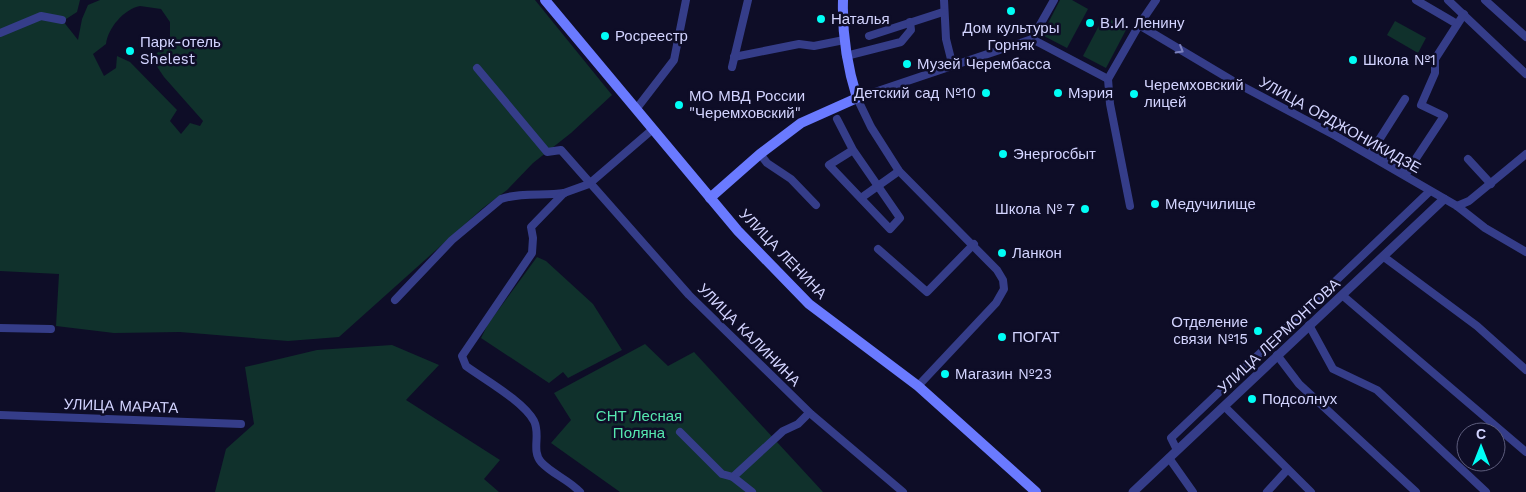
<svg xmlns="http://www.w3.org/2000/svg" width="1526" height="492" viewBox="0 0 1526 492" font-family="'Work Sans',sans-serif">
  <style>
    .green { fill: #10312c; fill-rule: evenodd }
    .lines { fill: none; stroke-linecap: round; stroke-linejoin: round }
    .minor { stroke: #353d89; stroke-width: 8 }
    .tertiary { stroke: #353d89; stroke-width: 9 }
    .secondary { stroke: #6a7aff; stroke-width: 10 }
    .oneway { stroke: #7c81be }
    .poi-dot { fill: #00fef6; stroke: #0e0d27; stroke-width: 2 }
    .labels { text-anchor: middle; stroke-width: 5; stroke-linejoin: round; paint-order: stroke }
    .poi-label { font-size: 15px; fill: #d3d4ff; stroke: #0e0d27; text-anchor: start }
    .street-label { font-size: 15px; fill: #d3d4ff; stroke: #0e0d27 }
    .park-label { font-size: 15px; fill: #56e8b0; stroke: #0e0d27 }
  </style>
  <rect width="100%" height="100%" fill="#0e0d27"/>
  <g class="green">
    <path d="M0,0H80L77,12L63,21L78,40L82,19L88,5L100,0H535L612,95L571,133L533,163L507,190L483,208L339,337L288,341L180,332L114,333L56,326L59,274L0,271ZM140,6L161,9L170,22V38L152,59L164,77L203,121L200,126L190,123L181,134L170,121L177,110L130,62L117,56L116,68L104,76L93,54L106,44C108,28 124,9 140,6Z"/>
    <path d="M1060,0H1072L1088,9L1067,48L1042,35Z"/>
    <path d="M1104,16L1127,28L1106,68L1083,56Z"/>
    <path d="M1395,21L1426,38L1418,53L1387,35Z"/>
    <path d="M537,257L546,261L593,304L622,350L568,378L563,372L549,383L481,338L488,324Z"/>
    <path d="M645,344L668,366L694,352L823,492H620L551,443L571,420L554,393Z"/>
    <path d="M392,345L439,365L406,400L500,460L484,479L499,492H215L226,449L254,424L245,367L317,350Z"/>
  </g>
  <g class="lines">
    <g class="minor">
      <path d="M944,0L946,39L953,67"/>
      <path d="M1416,0L1457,24"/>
      <path d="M1448,0L1526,74"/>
      <path d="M1485,0L1526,37"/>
      <path d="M1139,25L1238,84L1336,136L1457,206L1485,228L1526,252"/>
      <path d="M0,33L41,16L62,20"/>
      <path d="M869,36L943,12"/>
      <path d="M1032,39L1108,79"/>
      <path d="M846,56L901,42L911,30L910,22"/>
      <path d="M734,57L799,44L814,46L844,40"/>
      <path d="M732,67L748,0"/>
      <path d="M477,68L547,152L561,150L689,295L811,414L903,492"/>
      <path d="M1108,79L1110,104L1130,206"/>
      <path d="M1108,79L1139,25L1156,0"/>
      <path d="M1405,99L1372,151L1408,171"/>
      <path d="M637,108L674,60L686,0"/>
      <path d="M837,119L853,150L900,218L890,229L829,165L853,150"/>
      <path d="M760,154L767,163L791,179L816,205"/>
      <path d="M1468,159L1491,184"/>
      <path d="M1405,175L1444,116L1421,105L1435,73V59L1464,14"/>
      <path d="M861,198L899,171"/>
      <path d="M1457,206L1469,201L1526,154"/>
      <path d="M878,249L927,292L974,244"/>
      <path d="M1384,257L1477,326L1526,370"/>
      <path d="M1342,295L1526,452"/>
      <path d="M395,300L452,240L501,199C520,192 544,196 564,193"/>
      <path d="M1309,325L1333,369L1377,390L1486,492"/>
      <path d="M0,328L51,329"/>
      <path d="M1277,355L1299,384L1416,492"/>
      <path d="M918,386L996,303L1004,289L1003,280L997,270L899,171L871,127L857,98L1032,39L1054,0"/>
      <path d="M1225,407L1311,492"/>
      <path d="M0,415L241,424"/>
      <path d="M680,432L722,474L733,477L783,431L798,424L809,413"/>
      <path d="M1177,450L1171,438L1430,191"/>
      <path d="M1169,458L1193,492"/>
      <path d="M733,477L752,492"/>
      <path d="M580,492C569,480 552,474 541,462C531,450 541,435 534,421C523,401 485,380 466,366L462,356L532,253L533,238L531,227L564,193L589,184L653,129"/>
      <path d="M1267,492L1287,470"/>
    </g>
    <path class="tertiary" d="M1133,492L1444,199"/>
    <g class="secondary">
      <path d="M545,0L738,231L809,304L918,386L1036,492"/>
      <path d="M710,198L760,154L801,123L857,98C847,66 842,34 843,0"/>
    </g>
  </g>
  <defs><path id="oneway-chevron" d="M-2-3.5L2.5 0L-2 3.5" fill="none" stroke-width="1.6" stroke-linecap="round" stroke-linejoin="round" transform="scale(1.25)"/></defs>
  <use class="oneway" href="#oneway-chevron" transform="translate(1180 50) rotate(31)"/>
  <g class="poi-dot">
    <circle cx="1011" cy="11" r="5"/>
    <circle cx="821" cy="19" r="5"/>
    <circle cx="1090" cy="23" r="5"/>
    <circle cx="605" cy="36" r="5"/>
    <circle cx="130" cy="51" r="5"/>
    <circle cx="1353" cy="60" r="5"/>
    <circle cx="907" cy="64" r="5"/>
    <circle cx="986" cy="93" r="5"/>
    <circle cx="1058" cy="93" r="5"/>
    <circle cx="1134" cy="94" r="5"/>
    <circle cx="679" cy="105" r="5"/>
    <circle cx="1003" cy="154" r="5"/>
    <circle cx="1155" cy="204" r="5"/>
    <circle cx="1085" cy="209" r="5"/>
    <circle cx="1002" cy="253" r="5"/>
    <circle cx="1258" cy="331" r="5"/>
    <circle cx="1002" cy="337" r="5"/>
    <circle cx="945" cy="374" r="5"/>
    <circle cx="1252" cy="399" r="5"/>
  </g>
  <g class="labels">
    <g class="poi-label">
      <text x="831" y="24">Наталья</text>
      <text x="1100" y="28">В.И. Ленину</text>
      <text x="1011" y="33" text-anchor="middle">Дом культуры<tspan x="1011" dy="17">Горняк</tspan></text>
      <text x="615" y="41">Росреестр</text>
      <text x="140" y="47">Парк-отель<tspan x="140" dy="17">Shelest</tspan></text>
      <text x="1363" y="65">Школа №1</text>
      <text x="917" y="69">Музей Черембасса</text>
      <text x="1144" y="90">Черемховский<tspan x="1144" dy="17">лицей</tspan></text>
      <text x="976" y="98" text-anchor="end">Детский сад №10</text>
      <text x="1068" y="98">Мэрия</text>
      <text x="689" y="101">МО МВД России<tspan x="689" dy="17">"Черемховский"</tspan></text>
      <text x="1013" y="159">Энергосбыт</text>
      <text x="1165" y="209">Медучилище</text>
      <text x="1075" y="214" text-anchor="end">Школа № 7</text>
      <text x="1012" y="258">Ланкон</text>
      <text x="1248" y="327" text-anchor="end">Отделение<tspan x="1248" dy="17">связи №15</tspan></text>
      <text x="1012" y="342">ПОГАТ</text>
      <text x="955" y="379">Магазин №23</text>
      <text x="1262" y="404">Подсолнух</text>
    </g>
    <g class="street-label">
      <text transform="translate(1340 125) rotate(29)" y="5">УЛИЦА ОРДЖОНИКИДЗЕ</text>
      <text transform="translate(783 254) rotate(46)" y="5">УЛИЦА ЛЕНИНА</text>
      <text transform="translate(749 335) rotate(45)" y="5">УЛИЦА КАЛИНИНА</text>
      <text transform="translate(1279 336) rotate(-43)" y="5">УЛИЦА ЛЕРМОНТОВА</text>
      <text transform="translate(121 406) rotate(2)" y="5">УЛИЦА МАРАТА</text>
    </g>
    <g class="park-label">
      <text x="639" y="421">СНТ Лесная<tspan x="639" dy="17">Поляна</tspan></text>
    </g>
  </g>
  <g transform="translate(1481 447)"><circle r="24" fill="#0e0d27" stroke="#5d5d7d"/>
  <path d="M0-4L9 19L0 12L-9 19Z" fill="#00fef6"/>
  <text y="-8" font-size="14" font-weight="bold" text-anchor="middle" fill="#d3d4ff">С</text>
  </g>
</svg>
